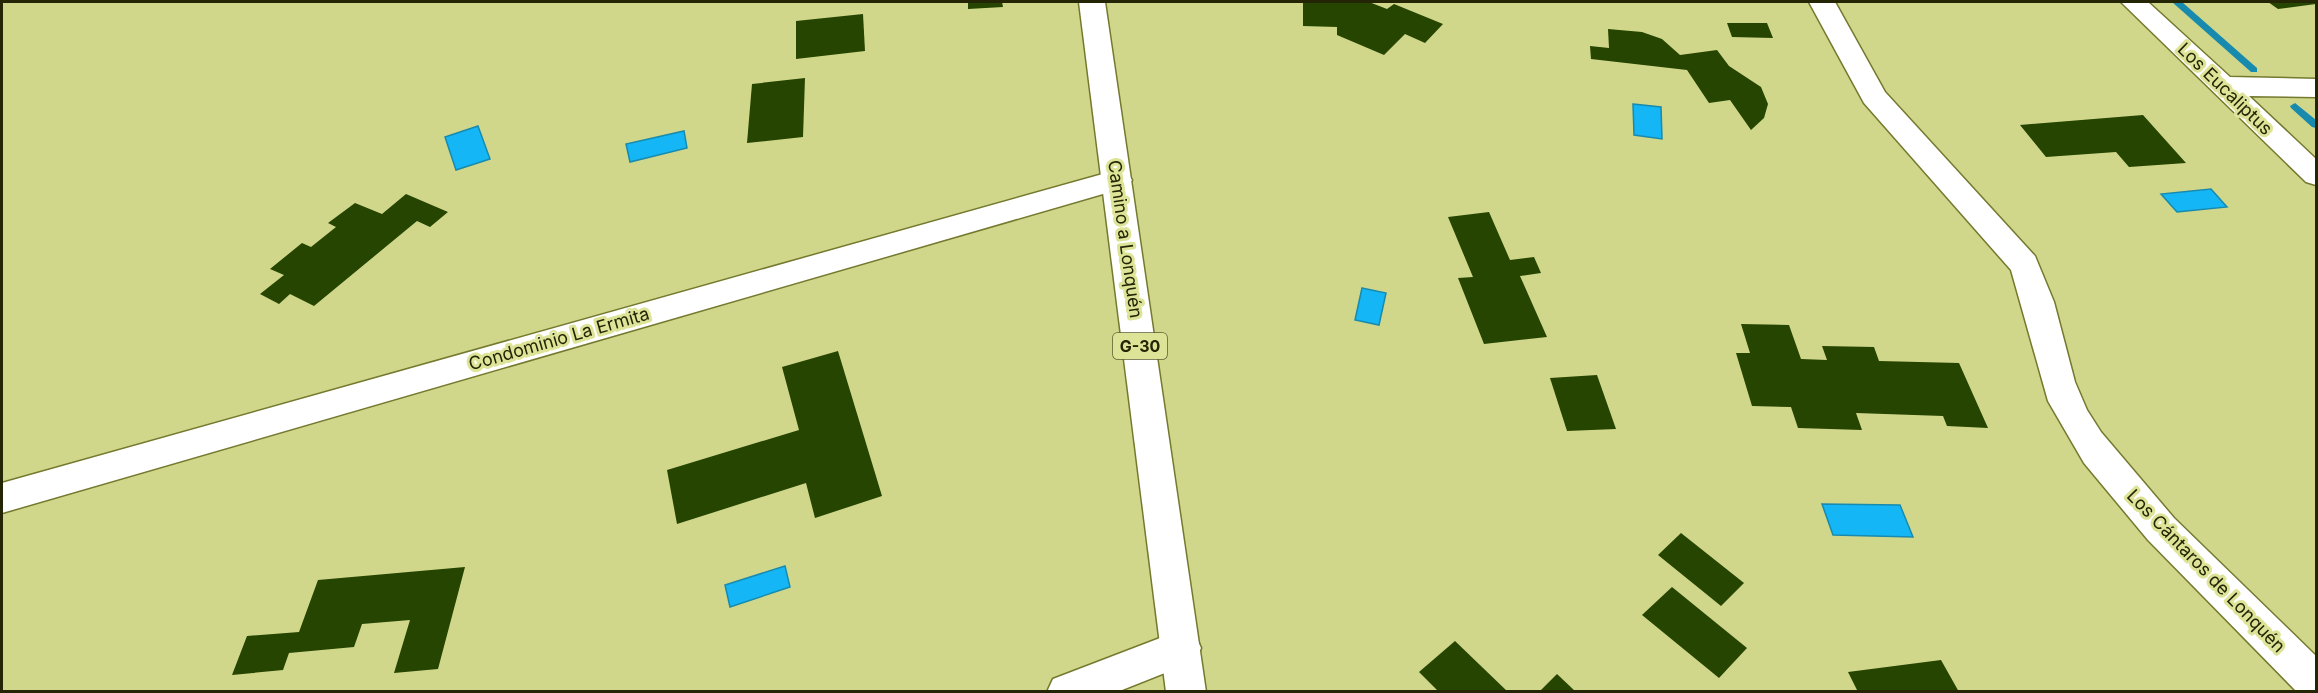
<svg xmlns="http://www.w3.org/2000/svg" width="2318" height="693" viewBox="0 0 2318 693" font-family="Inter,sans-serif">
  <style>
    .water { fill: #14b6f5; stroke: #188aad; stroke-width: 1.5 }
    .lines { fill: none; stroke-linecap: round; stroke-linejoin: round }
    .stream { fill: #188aad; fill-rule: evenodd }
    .building { fill: #254500 }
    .street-casing { stroke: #74792e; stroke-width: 3 }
    .primary-casing { stroke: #74792e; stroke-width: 3 }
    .street { fill: #fff; fill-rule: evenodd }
    .primary { fill: #fff; fill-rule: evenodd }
    .labels { text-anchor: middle; stroke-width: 6; stroke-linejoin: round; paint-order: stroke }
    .shield { fill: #dde497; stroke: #5b5e31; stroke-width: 1.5 }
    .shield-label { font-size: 16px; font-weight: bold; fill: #232505 }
    .street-label { font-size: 18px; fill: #232505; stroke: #dde497 }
  </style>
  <rect width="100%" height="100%" fill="#d0d78b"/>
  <g class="water">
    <path d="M1633,104L1661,107L1662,139L1634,135Z"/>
    <path d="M478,126L490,159L456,170L445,137Z"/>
    <path d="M684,131L687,148L630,162L626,144Z"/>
    <path d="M2211,189L2227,207L2177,212L2161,194Z"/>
    <path d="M1362,288L1386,293L1379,325L1355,320Z"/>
    <path d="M1822,504L1900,505L1913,537L1833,535Z"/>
    <path d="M785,566L790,587L730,607L725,585Z"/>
  </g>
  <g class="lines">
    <g class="stream">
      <path d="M2172,2H2182L2257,68V72H2251Z"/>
      <path d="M2295,103L2316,120V128L2312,127L2291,108L2290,106Z"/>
    </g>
  </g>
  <g class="building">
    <path d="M968,2H1002L1003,7L968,9Z"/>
    <path d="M1303,2H1369L1387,9L1394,4L1443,24L1425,43L1405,34L1384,55L1337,35V27L1303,26Z"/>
    <path d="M2268,2H2314L2316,4L2278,9Z"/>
    <path d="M863,14L865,51L796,59V21Z"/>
    <path d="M1727,23H1767L1773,38L1732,37Z"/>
    <path d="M1608,29L1642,32L1662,39L1680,55L1717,50L1729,66L1761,87L1768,104L1764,118L1751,130L1730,100L1709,103L1687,70L1591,59L1590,46L1609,48Z"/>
    <path d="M805,78L803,137L747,143L752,84Z"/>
    <path d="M2143,115L2186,163L2129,167L2116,152L2046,157L2020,125Z"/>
    <path d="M406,194L448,212L430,227L417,221L314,306L290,294L279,304L260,294L284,275L270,269L302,243L311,247L336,227L328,223L355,203L382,214Z"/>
    <path d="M1489,212L1510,260L1534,257L1541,273L1520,276L1547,337L1484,344L1458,278L1473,277L1448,217Z"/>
    <path d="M1741,324L1789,325L1801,359L1827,360L1822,346L1874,347L1879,361L1959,363L1988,428L1947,426L1943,416L1856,413L1862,430L1798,428L1791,407L1752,406L1736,353H1750Z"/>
    <path d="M838,351L882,496L815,518L806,483L677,524L667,470L799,430L782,367Z"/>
    <path d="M1597,375L1616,429L1567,431L1550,378Z"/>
    <path d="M1681,533L1744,583L1721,606L1658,555Z"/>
    <path d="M465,567L438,669L394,673L410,620L362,624L354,647L289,653L283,670L232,675L247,636L299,632L318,580Z"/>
    <path d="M1672,587L1747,648L1719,678L1642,615Z"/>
    <path d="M1455,641L1508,692H1439L1419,672Z"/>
    <path d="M1941,660L1959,692H1858L1848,672Z"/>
    <path d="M1557,674L1576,692H1539Z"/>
  </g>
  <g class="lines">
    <defs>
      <g id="street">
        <path d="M1809,2H1835L1885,92L2035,256L2054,302L2075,382L2087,410L2101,432L2174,518L2316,656V692H2297L2148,540L2084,463L2048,401L2011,270L1864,103Z"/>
        <path d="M2121,2H2148L2230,77L2316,79V97L2249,96L2316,159V185L2306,182Z"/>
        <path d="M1117,170L1127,173L1132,180L1127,187L2,513V483Z"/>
        <path d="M1181,630L1195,635L1201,648L1195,661L1117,692H1047L1053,679Z"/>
      </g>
      <path id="primary" d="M1079,2H1105L1206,692H1166Z"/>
    </defs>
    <use href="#street" class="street-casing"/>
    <use href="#primary" class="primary-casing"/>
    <use href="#street" class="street"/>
    <use href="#primary" class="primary"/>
  </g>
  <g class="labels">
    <rect class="shield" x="1113" y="333" width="54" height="26" rx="4.5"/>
    <g class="shield-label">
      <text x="1140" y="352">G-30</text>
    </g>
    <g class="street-label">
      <text transform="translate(2225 89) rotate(44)" y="6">Los Eucaliptus</text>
      <text transform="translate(1125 239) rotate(82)" y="6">Camino a Lonquén</text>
      <text transform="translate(559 339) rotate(-16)" y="6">Condominio La Ermita</text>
      <text transform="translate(2206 571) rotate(46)" y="6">Los Cántaros de Lonquén</text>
    </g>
  </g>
  <rect width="2318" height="693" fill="none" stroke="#232505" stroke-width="6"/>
</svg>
